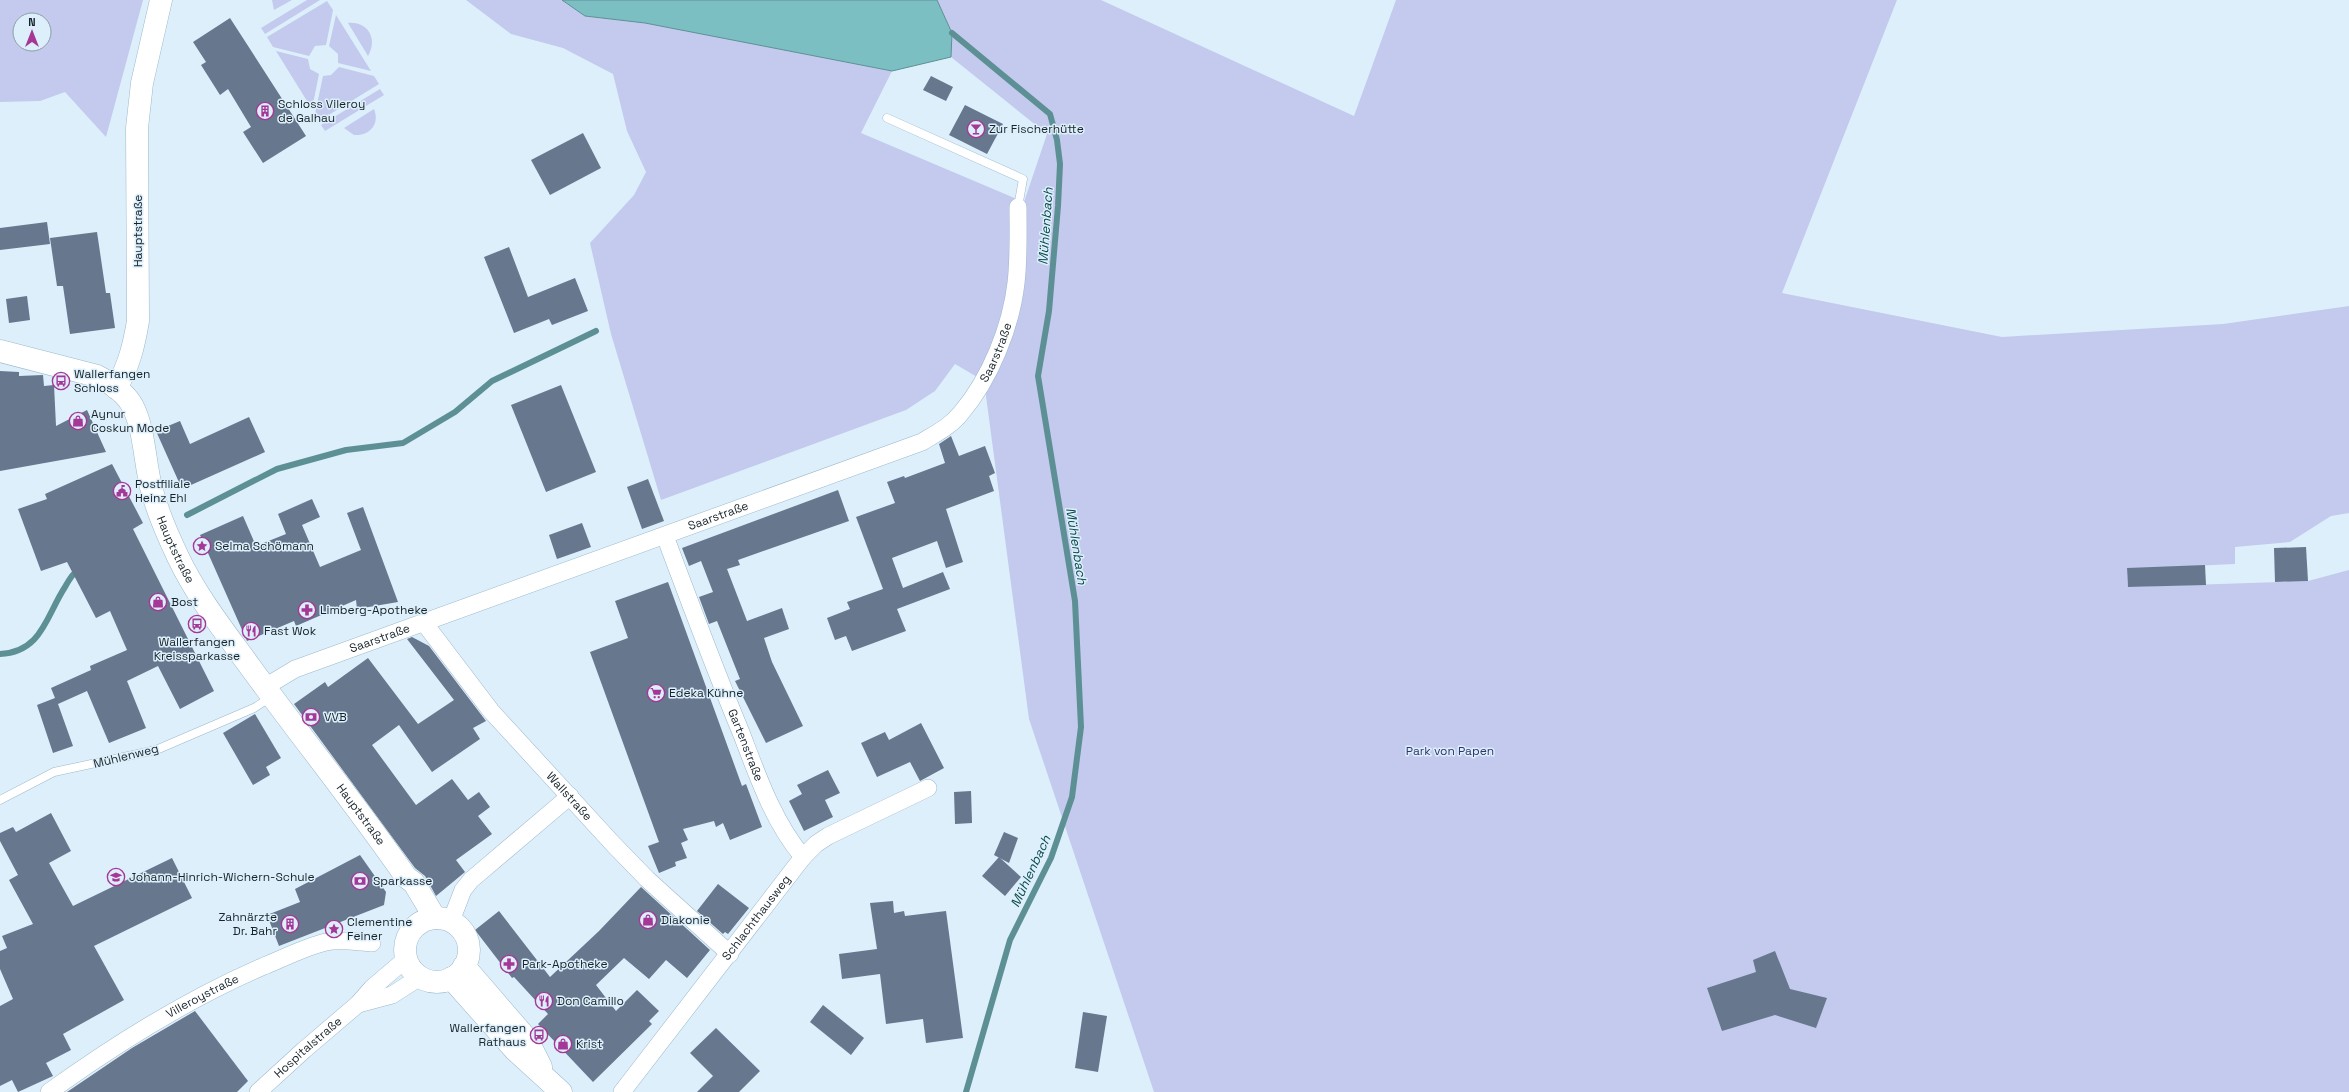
<svg xmlns="http://www.w3.org/2000/svg" width="2349" height="1092" viewBox="0 0 2349 1092" font-family="'Space Grotesk',sans-serif">
  <style>
    .green { fill: #c3caee; fill-rule: evenodd }
    .water { fill: #7bbfc2; stroke: #5d9095 }
    .lines { fill: none; stroke-linecap: round; stroke-linejoin: round }
    .stream { stroke: #5d9095; stroke-width: 6 }
    .building { fill: #66778e }
    .lane-casing { stroke: #9cb9cc; stroke-width: 9 }
    .street-casing { stroke: #9cb9cc; stroke-width: 18 }
    .secondary-casing { stroke: #9cb9cc; stroke-width: 23 }
    .lane { stroke: #fff; stroke-width: 8 }
    .street { stroke: #fff; stroke-width: 17 }
    .secondary { stroke: #fff; stroke-width: 22 }
    .labels { text-anchor: middle; stroke-width: 3; stroke-linejoin: round; paint-order: stroke }
    .poi-label { font-size: 12px; fill: #18242b; stroke: #ddeffb; text-anchor: start }
    .street-label { font-size: 12px; fill: #18242b; stroke: #ddeffb }
    .park-label { font-size: 12px; fill: #2f346e; stroke: #ddeffb }
    .water-label { font-size: 13px; font-style: italic; fill: #09494b; stroke: #ddeffb }
  </style>
  <rect width="100%" height="100%" fill="#ddeffb"/>
  <g class="green">
    <path d="M0,0H143L106,137L65,92L40,101L0,102ZM20,20H44V44H20Z"/>
    <path d="M292,0L274,10L272,0Z"/>
    <path d="M307,0H320L265,34L261,28Z"/>
    <path d="M466,0H562L585,16L645,23L892,71L861,133L1024,202L1047,134L951,57L952,33L937,0H1101L1354,116L1396,0H1897L1782,293L2002,337L2223,324L2349,306V513L2331,516L2290,542L2235,547V564L2127,569L2128,587L2308,581L2349,570V1092H1154L1029,719L984,381L955,364L935,391L906,410L661,500L611,334L590,243L634,195L646,172L627,131L613,74L563,48L511,34Z"/>
    <path d="M327,1L333,10L326,45L315,46L309,56L273,47L267,37Z"/>
    <path d="M336,15L371,71L338,63V54L329,46Z"/>
    <path d="M348,23C368,21 378,39 368,56Z"/>
    <path d="M276,51L308,59L310,69L319,74L312,109Z"/>
    <path d="M339,67L374,76L379,84L319,121L315,114L323,76L331,75Z"/>
    <path d="M380,89L384,95L325,131L321,125Z"/>
    <path d="M374,109C380,124 370,136 354,135L344,128Z"/>
  </g>
  <path class="water" d="M562,0H937L952,33L951,57L892,71L645,23L585,16Z"/>
  <g class="lines">
    <g class="stream">
      <path d="M952,33L1050,114L1057,140L1060,164L1058,206L1049,311L1038,376L1075,601L1081,727L1072,797L1051,858L1010,940L966,1092"/>
      <path d="M187,515L277,469L346,450L403,443L455,412L492,381L596,331"/>
      <path d="M0,654C42,652 46,616 65,587C69,580 72,574 78,570"/>
    </g>
  </g>
  <g class="building">
    <path d="M230,18L306,136L263,163L243,132L251,127L228,89L220,95L201,65L206,62L193,42Z"/>
    <path d="M931,76L953,87L946,101L923,90Z"/>
    <path d="M965,105L1003,124L987,154L949,135Z"/>
    <path d="M583,133L601,168L550,195L531,160Z"/>
    <path d="M47,222L50,244L0,250V228Z"/>
    <path d="M97,232L106,293H110L115,328L70,334L63,286H57L50,238Z"/>
    <path d="M509,247L528,297L575,278L588,311L552,325L549,319L514,333L484,257Z"/>
    <path d="M27,296L30,320L9,323L6,299Z"/>
    <path d="M0,371L19,372V376L43,375L44,386L54,385L56,426L87,410L106,452L0,471Z"/>
    <path d="M561,385L596,472L546,492L511,405Z"/>
    <path d="M249,417L265,452L182,489L156,431L180,421L190,444Z"/>
    <path d="M951,436L959,456L985,446L995,473L989,476L994,491L946,509L963,562L946,568L937,541L892,558L903,588L943,572L950,589L897,609L906,631L852,651L846,636L835,640L827,618L850,609L847,602L883,589L856,517L895,503L887,482L904,476L905,478L945,463L939,444Z"/>
    <path d="M112,464L143,523L133,529L214,691L180,709L158,666L127,681L146,728L109,743L87,691L58,704L73,746L53,753L37,705L55,698L51,688L91,670L90,666L127,650L110,611L96,618L67,562L41,571L18,509L47,499L45,494Z"/>
    <path d="M648,479L664,521L642,529L627,487Z"/>
    <path d="M838,490L849,521L738,560L740,565L727,569L747,621L782,608L789,629L764,638L772,662L803,726L766,743L735,681L740,679L717,621L709,624L699,597L713,592L701,561L689,566L682,548Z"/>
    <path d="M312,499L320,517L302,525L320,567L361,550L347,513L363,507L398,602L357,609L356,600L296,626L294,621L247,641L200,535L243,516L256,546L286,534L278,514Z"/>
    <path d="M582,523L591,547L557,559L549,535Z"/>
    <path d="M2306,547L2308,581L2275,582L2274,548Z"/>
    <path d="M2205,565L2206,585L2128,587L2127,568Z"/>
    <path d="M668,582L742,786L746,784L762,827L730,840L723,823L716,827L714,821L683,829L688,840L681,843L687,858L675,862L676,866L659,873L648,846L659,842L590,652L628,638L615,601Z"/>
    <path d="M412,637L429,646L486,721L473,728L480,739L432,772L399,725L372,745L416,805L452,779L468,800L479,792L490,807L478,816L492,834L456,860L465,872L436,896L425,876L415,868L294,704L325,682L328,687L368,658L418,724L454,700L407,639Z"/>
    <path d="M255,714L281,758L266,767L270,775L253,785L223,733Z"/>
    <path d="M921,723L944,768L920,781L910,762L877,777L861,743L885,732L889,740Z"/>
    <path d="M828,770L840,793L825,800L833,817L804,831L789,801L802,794L797,785Z"/>
    <path d="M971,791L972,823L955,824L954,792Z"/>
    <path d="M51,813L71,851L49,863L73,906L172,858L192,898L94,946L124,1000L63,1034L71,1050L46,1063L53,1076L18,1092L12,1080L0,1086V1006L13,999L0,969V951L7,948L2,936L33,924L9,880L18,875L0,841V833L13,827L16,832Z"/>
    <path d="M1004,832L1018,838L1009,863L994,855Z"/>
    <path d="M360,855L386,892L384,905L279,946L267,915L300,902L295,889Z"/>
    <path d="M999,857L1021,877L1005,896L982,876Z"/>
    <path d="M718,884L749,908L728,934L725,932L723,934L697,911Z"/>
    <path d="M641,887L710,950L687,978L666,960L649,979L624,958L596,985L616,1011L637,990L659,1011L649,1021L652,1024L593,1082L538,1024L548,1014L514,977L512,978L475,930L499,911L550,977L599,931Z"/>
    <path d="M893,901L894,913L904,911L905,916L946,911L963,1038L926,1043L923,1019L886,1024L880,974L842,979L839,954L877,949L870,903Z"/>
    <path d="M1775,951L1790,989L1827,998L1816,1028L1775,1015L1722,1031L1707,988L1756,972L1753,960Z"/>
    <path d="M823,1005L864,1038L851,1055L810,1022Z"/>
    <path d="M195,1011L248,1081L237,1092H67L132,1048Z"/>
    <path d="M1083,1012L1107,1016L1098,1072L1075,1068Z"/>
    <path d="M716,1028L760,1071L739,1092H697L713,1076L690,1053Z"/>
  </g>
  <g class="lines">
    <defs>
      <g id="lane">
        <path d="M887,118L1023,179L1018,207"/>
        <path d="M0,800L54,772L156,750L254,708L271,697"/>
      </g>
      <g id="street">
        <path id="s1" d="M665,536C690,603 715,670 742,735C758,777 774,823 803,857"/>
        <path id="s2" d="M425,624L491,711L614,845L647,879L730,954"/>
        <path id="s3" d="M265,687L295,669L922,442C935,434 951,426 961,413C990,379 1011,327 1016,283C1019,258 1018,232 1018,207"/>
        <path d="M451,921L463,890L471,880L570,796"/>
        <path d="M358,1004L392,995L420,977"/>
        <path id="s4" d="M49,1092C117,1043 187,999 264,966C284,958 305,947 326,942C341,939 357,942 372,943"/>
        <path id="s5" d="M258,1092L304,1050L358,1004L372,988L406,959"/>
        <path id="s6" d="M622,1092L803,857L816,844L828,836L928,788"/>
      </g>
      <g id="secondary">
        <path id="s7" d="M0,351L97,376C111,383 126,393 133,407C144,428 145,463 151,487C157,511 167,534 178,557C197,597 225,632 251,668C302,738 357,806 406,877L414,883L435,918"/>
        <path d="M116,388C129,366 134,345 138,321L137,128L142,83L161,0"/>
        <circle cx="437" cy="950" r="32"/>
        <path d="M464,966L527,1039L541,1067"/>
        <path d="M451,978L515,1050L561,1092"/>
      </g>
    </defs>
    <use href="#lane" class="lane-casing"/>
    <use href="#street" class="street-casing"/>
    <use href="#secondary" class="secondary-casing"/>
    <use href="#lane" class="lane"/>
    <use href="#street" class="street"/>
    <use href="#secondary" class="secondary"/>
  </g>
  <defs>
    <symbol id="building-ring" viewBox="-11 -11 22 22"><circle r="9.5" fill="#ddeffb" stroke="#a53796" stroke-width="1.5"/><path d="M-4-6H4V6H1V3H-1V6H-4ZM-2.5-4.3h1.7v1.8h-1.7ZM.8-4.3h1.7v1.8H.8ZM-2.5-1h1.7V.8h-1.7ZM.8-1h1.7V.8H.8Z" fill="#a53796"/></symbol>
    <symbol id="bar-ring" viewBox="-11 -11 22 22"><circle r="9.5" fill="#ddeffb" stroke="#a53796" stroke-width="1.5"/><path d="M-6-5H6L.8 .8V4.5H3.5V6h-7V4.5H-.8V.8Z" fill="#a53796"/></symbol>
    <symbol id="bus-ring" viewBox="-11 -11 22 22"><circle r="9.5" fill="#ddeffb" stroke="#a53796" stroke-width="1.5"/><path d="M-5-6H5V4H4V6H2V4H-2V6H-4V4H-5ZM-3.5-4V0h7V-4ZM-3.5 1.2v1.5H-2V1.2ZM2 1.2v1.5H3.5V1.2Z" fill="#a53796"/></symbol>
    <symbol id="shop-ring" viewBox="-11 -11 22 22"><circle r="9.5" fill="#ddeffb" stroke="#a53796" stroke-width="1.5"/><path d="M-5-2.5h2.3a2.7 3.5 0 0 1 5.4 0H5L5.5 6h-11ZM-1.5-2.5h3a1.5 2.3 0 0 0-3 0Z" fill="#a53796"/></symbol>
    <symbol id="civic-ring" viewBox="-11 -11 22 22"><circle r="9.5" fill="#ddeffb" stroke="#a53796" stroke-width="1.5"/><path d="M-.6-6.5H3V-4.5H.6V-3L4-1V1h2V6H-6V1h2V-1L-.6-3ZM-1.2 2.5V6h2.4V2.5Z" fill="#a53796"/></symbol>
    <symbol id="sight-ring" viewBox="-11 -11 22 22"><circle r="9.5" fill="#ddeffb" stroke="#a53796" stroke-width="1.5"/><path d="M0-6L1.8-2.2L6-1.7L2.9 1.2L3.7 5.4L0 3.3L-3.7 5.4L-2.9 1.2L-6-1.7L-1.8-2.2Z" fill="#a53796"/></symbol>
    <symbol id="pharmacy-ring" viewBox="-11 -11 22 22"><circle r="9.5" fill="#ddeffb" stroke="#a53796" stroke-width="1.5"/><path d="M-2-6h4v4h4v4h-4v4h-4v-4h-4v-4h4Z" fill="#a53796"/></symbol>
    <symbol id="restaurant-ring" viewBox="-11 -11 22 22"><circle r="9.5" fill="#ddeffb" stroke="#a53796" stroke-width="1.5"/><path d="M-5-6h1v4h1v-4h1v4h1v-4h1v5L-1.5 .5V6h-2V.5L-5-1ZM5-6V6H3V1.5H1.5Q1.5-4 5-6Z" fill="#a53796"/></symbol>
    <symbol id="supermarket-ring" viewBox="-11 -11 22 22"><circle r="9.5" fill="#ddeffb" stroke="#a53796" stroke-width="1.5"/><path d="M-6-5.5h2.5l.6 2H6L4.5 2H-2.5L-4.4-4H-6ZM-1.5 3.2a1.3 1.3 0 1 0 .1 0ZM3 3.2a1.3 1.3 0 1 0 .1 0Z" fill="#a53796"/></symbol>
    <symbol id="bank-ring" viewBox="-11 -11 22 22"><circle r="9.5" fill="#ddeffb" stroke="#a53796" stroke-width="1.5"/><path d="M-6-4H6V4H-6ZM0-2.3a2.3 2.3 0 1 0 0 4.6a2.3 2.3 0 1 0 0-4.6Z" fill="#a53796"/></symbol>
    <symbol id="school-ring" viewBox="-11 -11 22 22"><circle r="9.5" fill="#ddeffb" stroke="#a53796" stroke-width="1.5"/><path d="M0-5L7-2L0 1L-7-2ZM-4 1L0 2.5L4 1V4Q0 6-4 4Z" fill="#a53796"/></symbol>
  </defs>
  <g fill-rule="evenodd">
    <use href="#building-ring" x="255" y="101" width="20" height="20"/>
    <use href="#bar-ring" x="966" y="119" width="20" height="20"/>
    <use href="#bus-ring" x="51" y="371" width="20" height="20"/>
    <use href="#shop-ring" x="68" y="411" width="20" height="20"/>
    <use href="#civic-ring" x="112" y="481" width="20" height="20"/>
    <use href="#sight-ring" x="192" y="536" width="20" height="20"/>
    <use href="#shop-ring" x="148" y="592" width="20" height="20"/>
    <use href="#pharmacy-ring" x="297" y="600" width="20" height="20"/>
    <use href="#bus-ring" x="187" y="614" width="20" height="20"/>
    <use href="#restaurant-ring" x="241" y="621" width="20" height="20"/>
    <use href="#supermarket-ring" x="646" y="683" width="20" height="20"/>
    <use href="#bank-ring" x="301" y="707" width="20" height="20"/>
    <use href="#school-ring" x="106" y="867" width="20" height="20"/>
    <use href="#bank-ring" x="350" y="871" width="20" height="20"/>
    <use href="#shop-ring" x="638" y="910" width="20" height="20"/>
    <use href="#building-ring" x="280" y="914" width="20" height="20"/>
    <use href="#sight-ring" x="324" y="919" width="20" height="20"/>
    <use href="#pharmacy-ring" x="499" y="954" width="20" height="20"/>
    <use href="#restaurant-ring" x="534" y="991" width="20" height="20"/>
    <use href="#bus-ring" x="529" y="1025" width="20" height="20"/>
    <use href="#shop-ring" x="553" y="1034" width="20" height="20"/>
  </g>
  <g class="labels">
    <g class="poi-label">
      <text x="278" y="108">Schloss Vileroy<tspan x="278" dy="14">de Galhau</tspan></text>
      <text x="989" y="133">Zur Fischerhütte</text>
      <text x="74" y="378">Wallerfangen<tspan x="74" dy="14">Schloss</tspan></text>
      <text x="91" y="418">Aynur<tspan x="91" dy="14">Coskun Mode</tspan></text>
      <text x="135" y="488">Postfiliale<tspan x="135" dy="14">Heinz Ehl</tspan></text>
      <text x="215" y="550">Selma Schömann</text>
      <text x="171" y="606">Bost</text>
      <text x="320" y="614">Limberg-Apotheke</text>
      <text x="264" y="635">Fast Wok</text>
      <text x="197" y="646" text-anchor="middle">Wallerfangen<tspan x="197" dy="14">Kreissparkasse</tspan></text>
      <text x="669" y="697">Edeka Kühne</text>
      <text x="324" y="721">VVB</text>
      <text x="129" y="881">Johann-Hinrich-Wichern-Schule</text>
      <text x="373" y="885">Sparkasse</text>
      <text x="277" y="921" text-anchor="end">Zahnärzte<tspan x="277" dy="14">Dr. Bahr</tspan></text>
      <text x="661" y="924">Diakonie</text>
      <text x="347" y="926">Clementine<tspan x="347" dy="14">Feiner</tspan></text>
      <text x="522" y="968">Park-Apotheke</text>
      <text x="557" y="1005">Don Camillo</text>
      <text x="526" y="1032" text-anchor="end">Wallerfangen<tspan x="526" dy="14">Rathaus</tspan></text>
      <text x="576" y="1048">Krist</text>
    </g>
    <g class="street-label">
      <text transform="translate(138 231) rotate(-90)" y="4">Hauptstraße</text>
      <text dy="4" stroke="none"><textPath href="#s3" startOffset="821">Saarstraße</textPath></text>
      <text dy="4" stroke="none"><textPath href="#s3" startOffset="485">Saarstraße</textPath></text>
      <text dy="4" stroke="none"><textPath href="#s7" startOffset="298">Hauptstraße</textPath></text>
      <text dy="4" stroke="none"><textPath href="#s3" startOffset="125">Saarstraße</textPath></text>
      <text dy="4" stroke="none"><textPath href="#s1" startOffset="224">Gartenstraße</textPath></text>
      <text transform="translate(126 756) rotate(-14)" y="4">Mühlenweg</text>
      <text dy="4" stroke="none"><textPath href="#s2" startOffset="225">Wallstraße</textPath></text>
      <text dy="4" stroke="none"><textPath href="#s7" startOffset="622">Hauptstraße</textPath></text>
      <text dy="4" stroke="none"><textPath href="#s6" startOffset="220">Schlachthausweg</textPath></text>
      <text dy="4" stroke="none"><textPath href="#s4" startOffset="181">Villeroystraße</textPath></text>
      <text dy="4" stroke="none"><textPath href="#s5" startOffset="67">Hospitalstraße</textPath></text>
    </g>
    <g class="park-label">
      <text x="1450" y="755">Park von Papen</text>
    </g>
    <g class="water-label">
      <text transform="translate(1045 226) rotate(-86)" y="5">Mühlenbach</text>
      <text transform="translate(1077 546) rotate(81)" y="5">Mühlenbach</text>
      <text transform="translate(1030 871) rotate(-65)" y="5">Mühlenbach</text>
    </g>
  </g>
  <g transform="translate(32 32)"><circle r="19" fill="#ddeffb" stroke="#8e9ea8"/>
  <path d="M0-3L7 15L0 10L-7 15Z" fill="#a53796"/>
  <text y="-6" font-size="11" font-weight="bold" text-anchor="middle" fill="#18242b">N</text>
  </g>
</svg>
